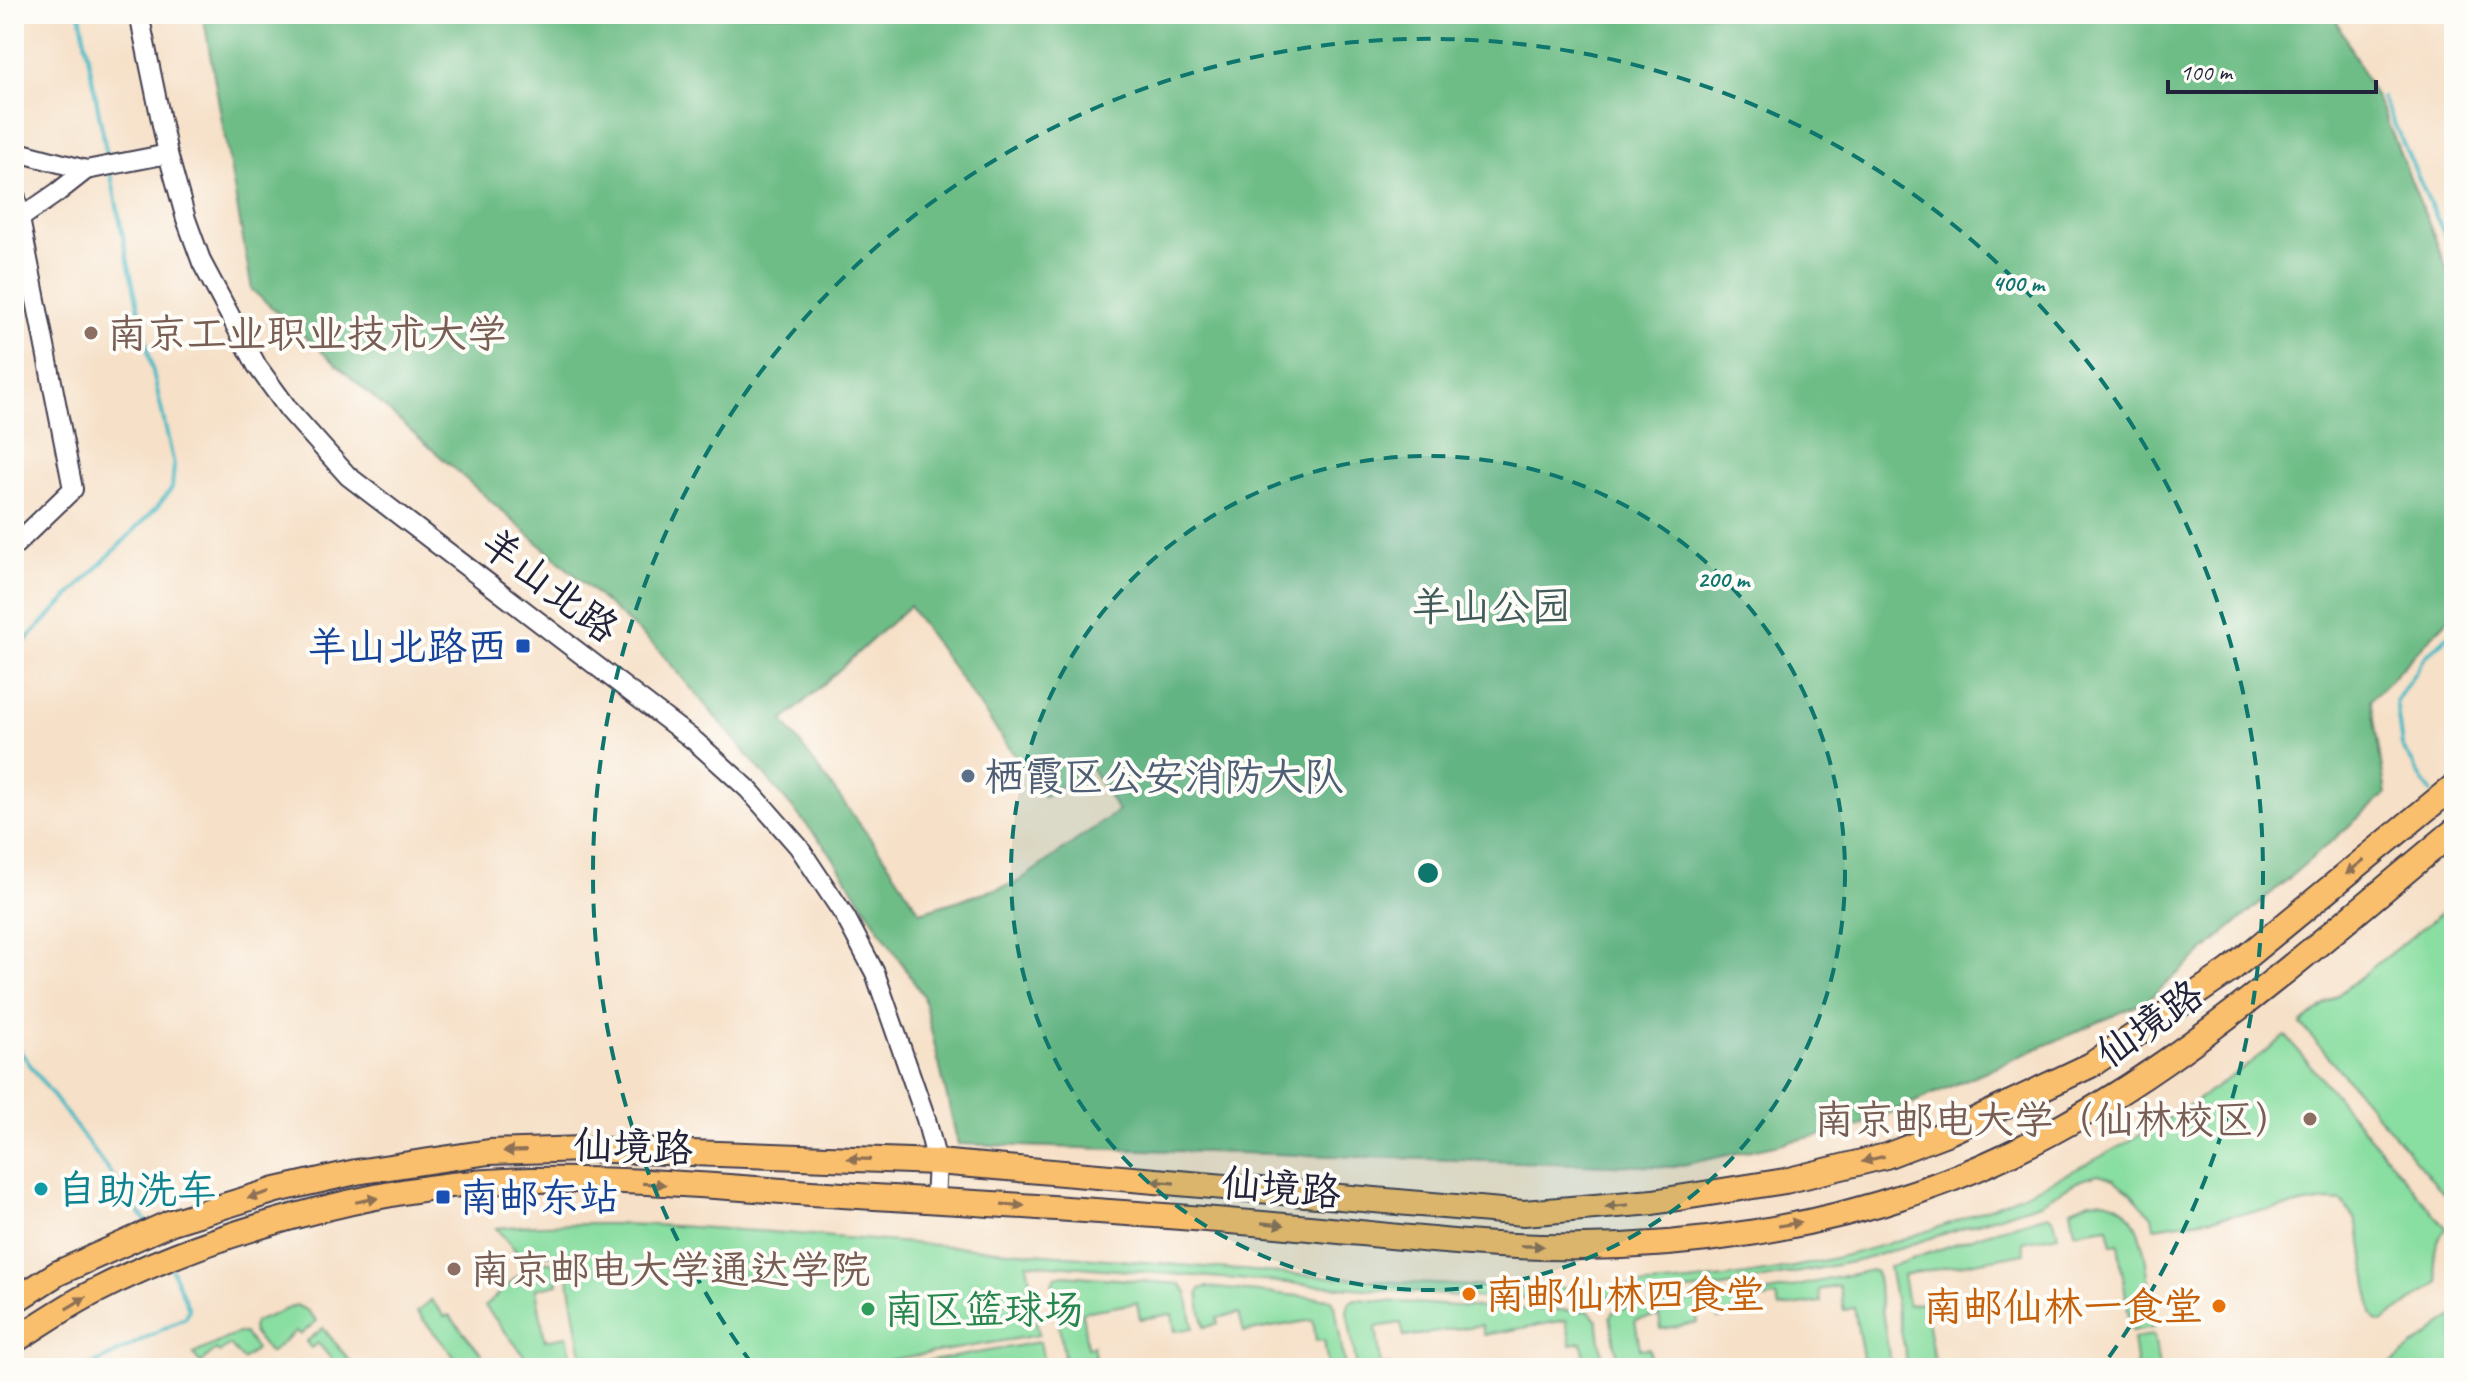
<svg xmlns="http://www.w3.org/2000/svg" width="2468" height="1382" viewBox="0 0 2468 1382" font-family="Caveat,'LXGW WenKai TC',sans-serif">
  <style>
    .green { fill: #89dea1; stroke: #56806e; stroke-width: 2 }
    .forest { fill: #6ebd87; stroke: #487061; stroke-width: 2; fill-rule: evenodd }
    .lines { fill: none; stroke-linecap: round; stroke-linejoin: round }
    .stream { stroke: #4bb9c4; stroke-width: 4 }
    .minor-casing { stroke: #423e50; stroke-width: 22 }
    .major-casing { stroke: #423e50; stroke-width: 28 }
    .minor { stroke: #fff; stroke-width: 18 }
    .major { stroke: #f9bf6d; stroke-width: 24 }
    .oneway { fill: #8e7054 }
    .ring { fill: none; stroke: #0f766e; stroke-width: 4; stroke-dasharray: 14 10 }
    .education-dot { fill: #8d6e63; stroke: #fdfcf7; stroke-width: 3 }
    .transit-dot { fill: #1a4fb4; stroke: #fdfcf7; stroke-width: 3 }
    .service-dot { fill: #5c6f8a; stroke: #fdfcf7; stroke-width: 3 }
    .culture-dot { fill: #0f9aa8; stroke: #fdfcf7; stroke-width: 3 }
    .food-dot { fill: #e8710a; stroke: #fdfcf7; stroke-width: 3 }
    .leisure-dot { fill: #2e9e5b; stroke: #fdfcf7; stroke-width: 3 }
    .labels { text-anchor: middle; stroke-width: 8; stroke-linejoin: round; paint-order: stroke }
    .education-label { font-size: 40px; fill: #785e54; stroke: #fdfcf7; text-anchor: start }
    .street-label { font-size: 40px; fill: #22223b; stroke: #fdfcf7 }
    .park-label { font-size: 40px; fill: #415a5a; stroke: #fdfcf7 }
    .transit-label { font-size: 40px; fill: #164399; stroke: #fdfcf7; text-anchor: end }
    .service-label { font-size: 40px; fill: #4e5e75; stroke: #fdfcf7; text-anchor: start }
    .culture-label { font-size: 40px; fill: #0d838f; stroke: #fdfcf7; text-anchor: start }
    .food-label { font-size: 40px; fill: #c56008; stroke: #fdfcf7; text-anchor: start }
    .leisure-label { font-size: 40px; fill: #27864d; stroke: #fdfcf7; text-anchor: start }
    .centre { fill: #0f766e; stroke: #fdfcf7; stroke-width: 4 }
    .ring-label { font-size: 24px; text-anchor: middle; font-weight: bold; fill: #0f766e; stroke: #fdfcf7; stroke-width: 8; stroke-linejoin: round; paint-order: stroke }
  </style>
  <rect width="100%" height="100%" fill="#fdfcf7"/>
  <filter id="ink" filterUnits="userSpaceOnUse"><feTurbulence type="fractalNoise" baseFrequency=".0125" numOctaves="2"/><feDisplacementMap in="SourceGraphic" scale="16" xChannelSelector="R" yChannelSelector="G"/><feConvolveMatrix kernelMatrix="1 2 1 2 8 2 1 2 1" color-interpolation-filters="sRGB"/></filter>
  <filter id="wash" filterUnits="userSpaceOnUse"><feTurbulence type="fractalNoise" baseFrequency=".006" numOctaves="4" result="noise"/><feDisplacementMap in="SourceGraphic" scale="32" xChannelSelector="R" yChannelSelector="G"/><feGaussianBlur stdDeviation="1.8" result="paint"/><feColorMatrix in="noise" values="0 0 0 0 0 0 0 0 0 0 0 0 0 0 0 0 0 1.4 0 .05"/><feComposite in="paint" operator="in"/></filter>
  <g filter="url(#wash)">
    <rect width="100%" height="100%" fill="#f6e0c7"/>
    <g class="green">
      <path d="M2454,903V1206L2301,1024Z"/>
      <path d="M2286,1036L2446,1228C2432,1246 2432,1261 2439,1282L2382,1322L2376,1320L2372,1314L2362,1242L2355,1218L2342,1202L2326,1201L2154,1227L2152,1216L2131,1193L2114,1179L2098,1174L2082,1179L2040,1203L1862,1260L1718,1288L1626,1297L1484,1298L1027,1263L1039,1335L841,1368H584L565,1256L533,1253L521,1257L496,1228C533,1224 570,1224 607,1224C700,1225 793,1234 886,1241C1025,1252 1164,1264 1303,1275C1484,1289 1660,1301 1839,1257C1967,1225 2093,1169 2203,1096C2232,1078 2258,1056 2286,1036Z"/>
      <path d="M2104,1200C2112,1202 2120,1204 2126,1211C2149,1236 2149,1294 2154,1327L2131,1331L2118,1244L2112,1245L2108,1227L2075,1232L2071,1209L2090,1201Z"/>
      <path d="M2048,1215L2054,1220L2058,1235L2023,1242L2025,1253L1903,1275L1908,1305L1924,1303L1935,1365L1908,1368L1889,1267L1983,1234Z"/>
      <path d="M537,1260L555,1263L558,1284L536,1289L545,1340L567,1336L571,1354L560,1356L562,1368H534L485,1306L528,1267L526,1264Z"/>
      <path d="M1871,1270L1876,1272L1891,1368H1865L1854,1308L1844,1310L1839,1286L1819,1290L1821,1302L1779,1308L1776,1297L1756,1300L1758,1312L1718,1319L1716,1307L1696,1311L1698,1323L1661,1329L1659,1316L1635,1320L1640,1349L1649,1348L1653,1368H1619L1610,1316L1616,1309L1751,1296Z"/>
      <path d="M1064,1275L1180,1284L1187,1293L1193,1328L1175,1331L1172,1314L1140,1319L1137,1303L1082,1312L1087,1347L1093,1346L1097,1368H1066L1052,1283L1055,1277Z"/>
      <path d="M1206,1287L1331,1299L1335,1305L1345,1368H1328L1324,1340L1316,1341L1313,1320L1244,1332L1239,1313L1217,1318L1218,1324L1204,1327L1198,1294L1200,1289Z"/>
      <path d="M1355,1299L1485,1308L1589,1311L1597,1320L1604,1368H1586L1582,1342L1571,1344L1566,1320L1484,1335L1482,1325L1404,1337L1401,1323L1376,1327L1381,1366L1390,1365L1391,1368H1357L1347,1311L1349,1303Z"/>
      <path d="M431,1300L445,1317L449,1315L483,1356L467,1368H449L457,1360L417,1312Z"/>
      <path d="M296,1305L308,1311L317,1321L300,1335L296,1331L270,1353L254,1334L252,1328L255,1322Z"/>
      <path d="M2454,1316V1368H2385Z"/>
      <path d="M323,1328L356,1368H339L318,1343L311,1348L306,1342Z"/>
      <path d="M238,1333H244L256,1349L243,1360L230,1345L219,1353L216,1350L201,1363L193,1354Z"/>
      <path d="M2154,1335L2159,1368H2137L2133,1338Z"/>
      <path d="M1040,1342L1045,1368H891Z"/>
    </g>
    <path class="forest" d="M203,14H2333L2384,114L2454,285V613L2371,700L2386,794L2145,1002L1857,1127L1673,1167L958,1144L923,996L828,850L657,648L252,290ZM909,606L1044,797L1091,767L1118,811L1016,883L920,912L885,858L783,721Z"/>
    <g class="lines">
      <g class="stream">
        <path d="M80,14L108,161"/>
        <path d="M2382,97L2454,256"/>
        <path d="M14,652L157,507L172,488L174,465L127,257L110,170"/>
        <path d="M2431,793L2402,746L2396,701L2426,656L2454,630"/>
        <path d="M2440,807L2451,823"/>
        <path d="M14,1043L148,1224"/>
        <path d="M87,1368L186,1317L189,1309L171,1268"/>
      </g>
    </g>
  </g>
  <g filter="url(#ink)">
    <g class="lines">
      <defs>
        <g id="minor">
          <path d="M139,14L168,154L186,219L202,263L257,366L289,410L348,476L696,742L748,789L798,846L846,918L875,973L926,1119L937,1162L935,1200"/>
          <path d="M14,151L86,170L168,154"/>
          <path d="M14,188L73,489L14,546"/>
          <path d="M19,219L58,192L86,170"/>
        </g>
        <g id="major">
          <path d="M14,1301L58,1273L172,1222L276,1190L356,1172L489,1152L583,1149L937,1162L1524,1213L1653,1202L1785,1181L1886,1156L1949,1132L2091,1065L2229,971L2454,786"/>
          <path d="M14,1341C39,1325 65,1307 92,1293C206,1234 376,1186 504,1181C617,1176 730,1188 842,1195C994,1204 1146,1213 1297,1227C1392,1235 1488,1249 1583,1247C1695,1246 1811,1228 1916,1192C2123,1123 2289,967 2454,831"/>
        </g>
      </defs>
      <use href="#minor" class="minor-casing"/>
      <use href="#major" class="major-casing"/>
      <use href="#minor" class="minor"/>
      <use href="#major" class="major"/>
    </g>
    <defs><path id="oneway-solid" d="M-6-.8H1V-3.2L6.5 0L1 3.2V.8H-6Z" transform="scale(2)"/></defs>
    <g class="oneway">
      <use href="#oneway-solid" transform="translate(2355 867) rotate(141)"/>
      <use href="#oneway-solid" transform="translate(515 1151) rotate(178)"/>
      <use href="#oneway-solid" transform="translate(859 1159) rotate(-178)"/>
      <use href="#oneway-solid" transform="translate(1873 1159) rotate(166)"/>
      <use href="#oneway-solid" transform="translate(1163 1182) rotate(-175)"/>
      <use href="#oneway-solid" transform="translate(654 1184) rotate(3)"/>
      <use href="#oneway-solid" transform="translate(259 1195) rotate(163)"/>
      <use href="#oneway-solid" transform="translate(367 1200) rotate(-11)"/>
      <use href="#oneway-solid" transform="translate(1013 1205) rotate(4)"/>
      <use href="#oneway-solid" transform="translate(1617 1206) rotate(174)"/>
      <use href="#oneway-solid" transform="translate(1273 1224) rotate(5)"/>
      <use href="#oneway-solid" transform="translate(1790 1224) rotate(-10)"/>
      <use href="#oneway-solid" transform="translate(1532 1246) rotate(1)"/>
      <use href="#oneway-solid" transform="translate(76 1303) rotate(-31)"/>
    </g>
  </g>
  <circle cx="1428" cy="873" r="417" fill="#0f766e" fill-opacity=".12"/>
  <g class="ring">
    <circle cx="1428" cy="873" r="417"/>
    <path d="M752 1364A835 835 0 1 1 2104 1364"/>
  </g>
  <g class="education-dot">
    <circle cx="91" cy="333" r="8"/>
    <circle cx="2310" cy="1119" r="8"/>
    <circle cx="454" cy="1269" r="8"/>
  </g>
  <g class="transit-dot">
    <rect x="515" y="638" width="16" height="16" rx="4"/>
    <rect x="435" y="1189" width="16" height="16" rx="4"/>
  </g>
  <circle class="service-dot" cx="968" cy="776" r="8"/>
  <circle class="culture-dot" cx="41" cy="1189" r="8"/>
  <g class="food-dot">
    <circle cx="1469" cy="1294" r="8"/>
    <circle cx="2219" cy="1306" r="8"/>
  </g>
  <circle class="leisure-dot" cx="868" cy="1309" r="8"/>
  <g class="labels">
    <g class="education-label">
      <text x="107" y="347">南京工业职业技术大学</text>
      <text x="2294" y="1133" text-anchor="end">南京邮电大学（仙林校区）</text>
      <text x="470" y="1283">南京邮电大学通达学院</text>
    </g>
    <g class="street-label">
      <text transform="translate(550 585) rotate(37)" y="14">羊山北路</text>
      <text transform="translate(2149 1023) rotate(-35)" y="14">仙境路</text>
      <text transform="translate(633 1146) rotate(2)" y="14">仙境路</text>
      <text transform="translate(1281 1187) rotate(5)" y="14">仙境路</text>
    </g>
    <g class="park-label">
      <text x="1491" y="620">羊山公园</text>
    </g>
    <g class="transit-label">
      <text x="507" y="660">羊山北路西</text>
      <text x="459" y="1211" text-anchor="start">南邮东站</text>
    </g>
    <g class="service-label">
      <text x="984" y="790">栖霞区公安消防大队</text>
    </g>
    <g class="culture-label">
      <text x="57" y="1203">自助洗车</text>
    </g>
    <g class="food-label">
      <text x="1485" y="1308">南邮仙林四食堂</text>
      <text x="2203" y="1320" text-anchor="end">南邮仙林一食堂</text>
    </g>
    <g class="leisure-label">
      <text x="884" y="1323">南区篮球场</text>
    </g>
  </g>
  <circle cx="1428" cy="873" r="12" class="centre"/>
  <g class="ring-label">
    <text x="2018" y="291">400 m</text>
    <text x="1723" y="587">200 m</text>
  </g>
  <rect width="2468" height="1382" fill="none" stroke="#fdfcf7" stroke-width="48"/>
  <path d="M2168 80v12h208v-12" fill="none" stroke="#22223b" stroke-width="4"/>
  <text x="2180" y="80" font-size="24" fill="#22223b" stroke="#fdfcf7" stroke-width="6" paint-order="stroke">100 m</text>
</svg>
